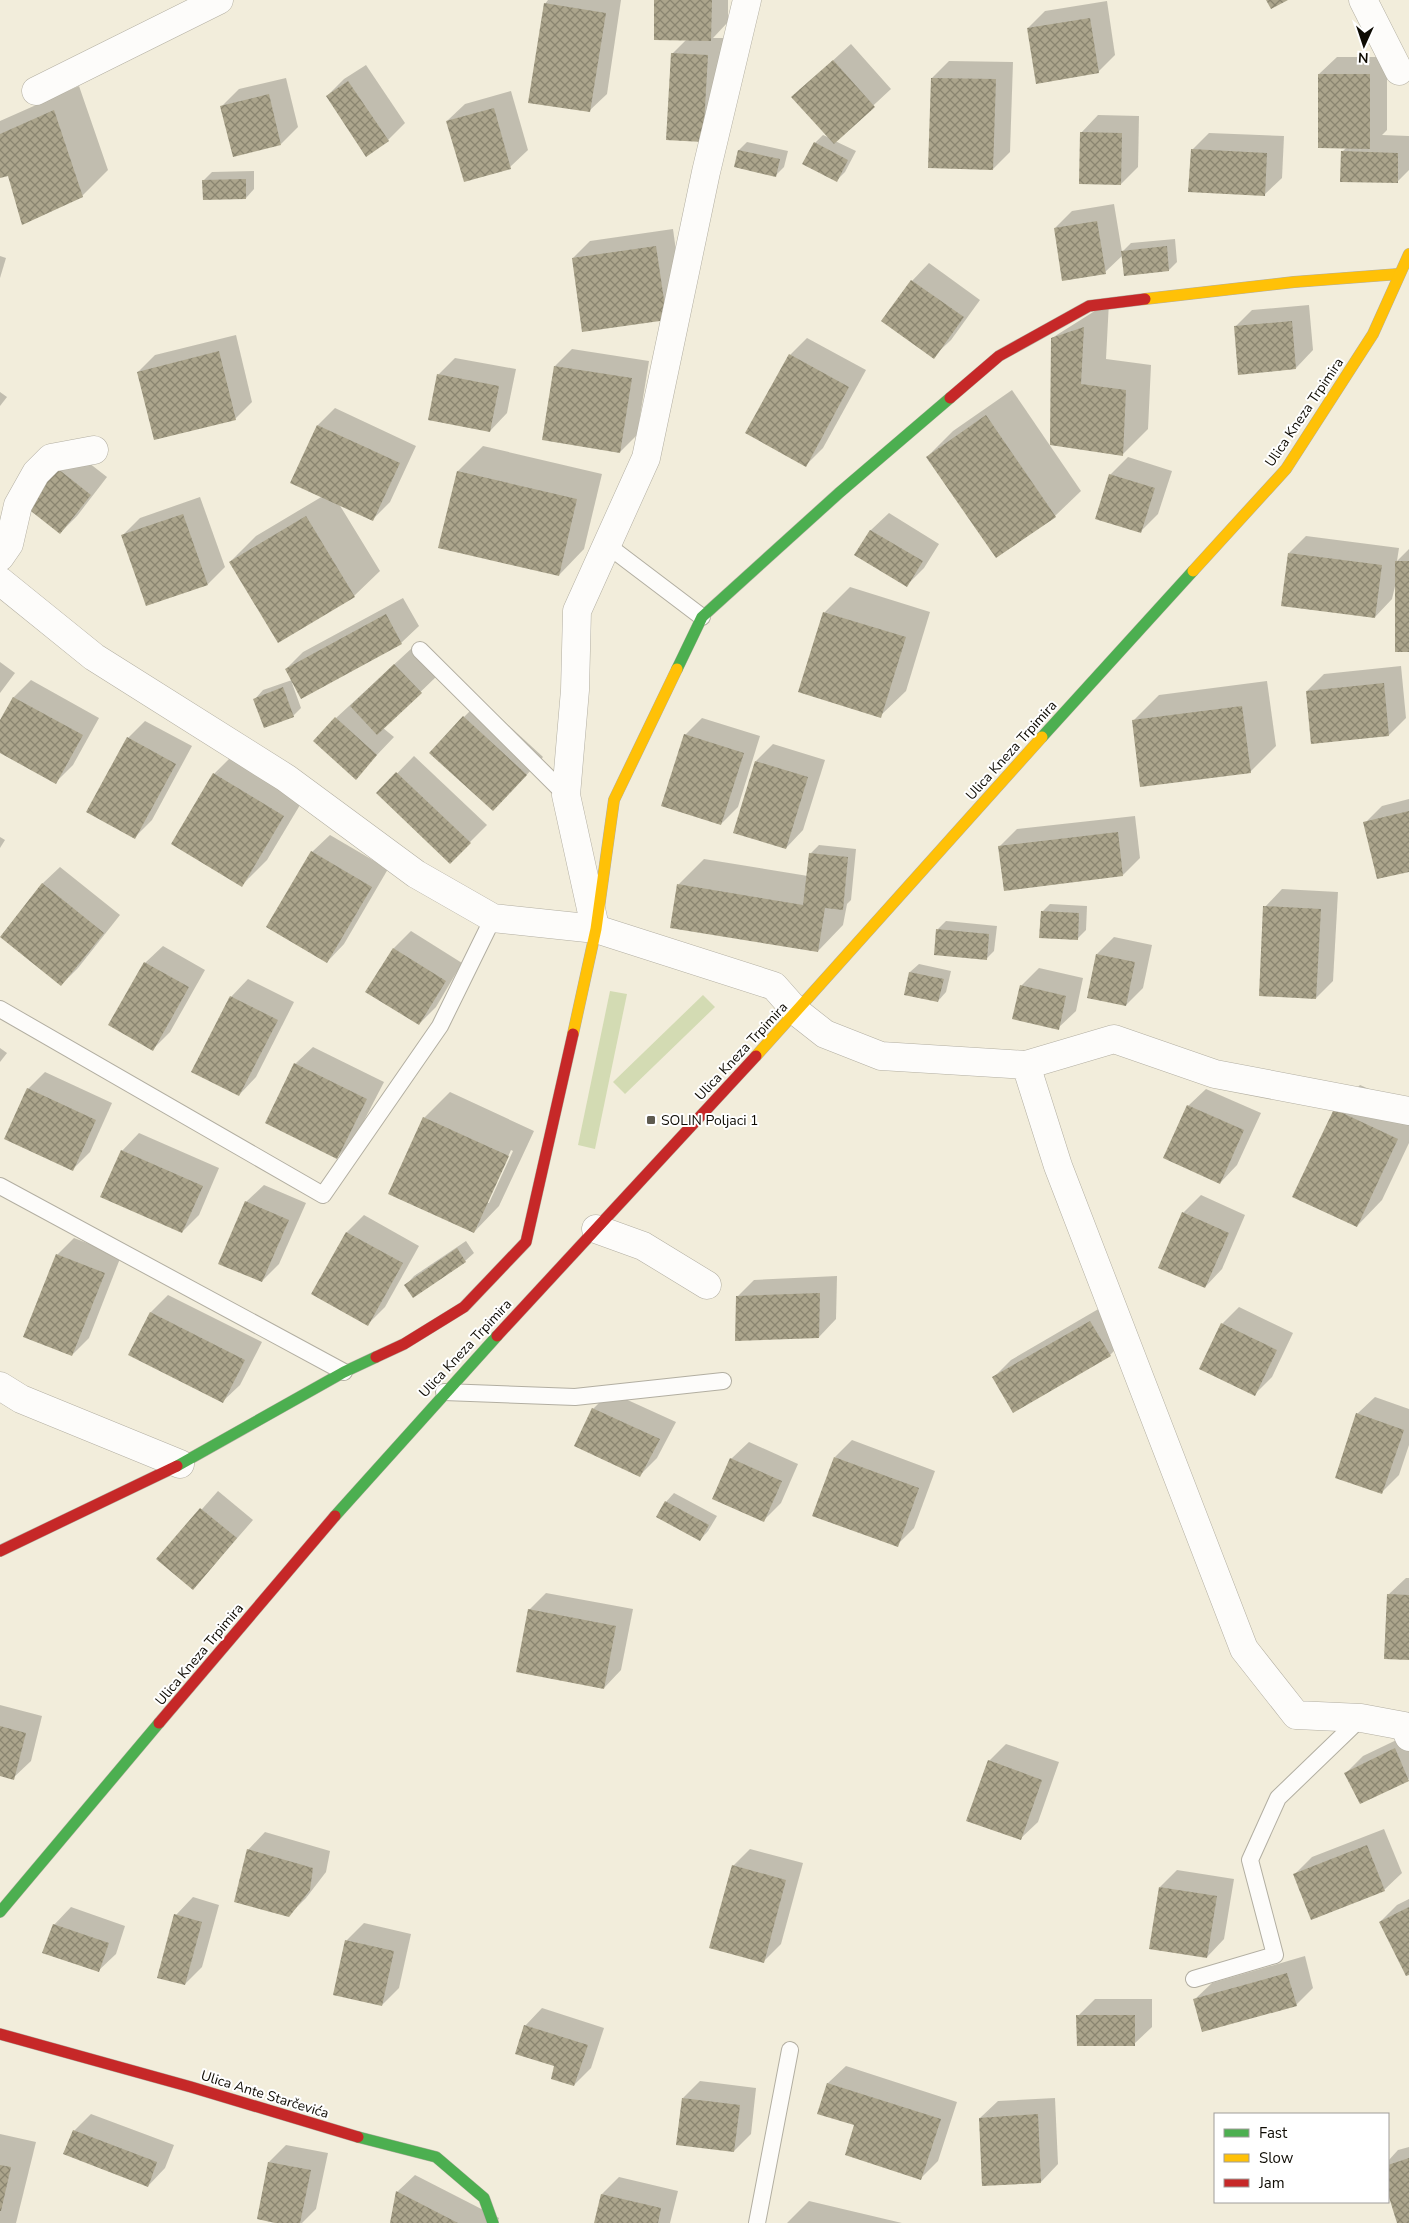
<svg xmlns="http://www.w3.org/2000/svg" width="1409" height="2223" viewBox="0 0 1409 2223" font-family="'Nunito Sans',sans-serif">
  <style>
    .pitch { fill: #d3dbb3 }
    .shadow { fill: #0003; fill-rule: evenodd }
    .building { fill: url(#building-cross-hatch) }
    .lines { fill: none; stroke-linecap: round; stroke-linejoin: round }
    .lane-casing { stroke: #b2aea1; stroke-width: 18 }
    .street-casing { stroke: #b2aea1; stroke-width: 29 }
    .fast-casing { stroke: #b2aea1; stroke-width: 12 }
    .slow-casing { stroke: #b2aea1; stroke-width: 12 }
    .jam-casing { stroke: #b2aea1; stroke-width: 12 }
    .lane { stroke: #fdfcfa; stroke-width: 16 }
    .street { stroke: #fdfcfa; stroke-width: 28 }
    .fast { stroke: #4caf50; stroke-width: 11 }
    .slow { stroke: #ffc107; stroke-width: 11 }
    .jam { stroke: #c62828; stroke-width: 11 }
    .poi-dot { fill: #5e5a4f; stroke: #fff; stroke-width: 2 }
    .labels { text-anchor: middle; stroke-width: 4; stroke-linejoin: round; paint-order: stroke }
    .street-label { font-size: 14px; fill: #0e0b03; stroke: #fff }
    .poi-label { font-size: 14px; fill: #0e0b03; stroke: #fff; text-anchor: start }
  </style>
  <defs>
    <pattern id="building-cross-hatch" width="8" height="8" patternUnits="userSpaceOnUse" patternTransform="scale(1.25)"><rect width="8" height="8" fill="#aca58c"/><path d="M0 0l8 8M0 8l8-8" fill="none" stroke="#8a8570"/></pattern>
  </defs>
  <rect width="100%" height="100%" fill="#f2eddb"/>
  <g class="pitch">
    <path d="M610,991L627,994L595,1149L578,1145Z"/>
    <path d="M703,995L715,1007L625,1094L613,1082Z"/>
  </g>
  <g class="shadow">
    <path d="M548,0H621L607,94L589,111L545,4Z"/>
    <path d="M655,0H728V22L713,38H725L703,141L672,54L687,39Z"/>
    <path d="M1107,1L1115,55L1098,72L1028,28L1045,11Z"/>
    <path d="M851,44L891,89L835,141L856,151L845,172L837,180L815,143L823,135L830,138L793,97Z"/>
    <path d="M1337,57H1387V130L1382,135L1409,136V170L1397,182L1342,152L1347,147L1319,74Z"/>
    <path d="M949,61L1013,62L1010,152L993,169L932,78Z"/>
    <path d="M366,65L405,123L388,140L327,96L344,79Z"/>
    <path d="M286,78L298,127L281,144L222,106L239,89Z"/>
    <path d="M79,86L108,170L82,196L9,174L0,177V121Z"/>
    <path d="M511,91L528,150L510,167L447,121L465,104Z"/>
    <path d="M1098,115L1139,116L1138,167L1121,184L1081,133Z"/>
    <path d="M1209,133L1284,136L1282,178L1264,195L1192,150Z"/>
    <path d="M747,142L788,151L784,167L776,175L735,166L739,150Z"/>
    <path d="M254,171V189L246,198L204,180L212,172Z"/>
    <path d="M1114,204L1122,252L1131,243L1175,239L1177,262L1169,270L1123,255L1105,272L1055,228L1072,211Z"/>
    <path d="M673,229L683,302L583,331L573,258L590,241Z"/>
    <path d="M0,256L6,258L0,278Z"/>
    <path d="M929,263L980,300L951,340L933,357L883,321L912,281Z"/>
    <path d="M1109,302L1106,359L1151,365L1148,429L1122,455L1052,338Z"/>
    <path d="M1309,305L1313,350L1296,368L1235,327L1252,310Z"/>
    <path d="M236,335L252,402L235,419L138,372L155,355Z"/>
    <path d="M807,338L866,370L823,448L806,465L790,355Z"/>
    <path d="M572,349L649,361L637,435L620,452L555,366Z"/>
    <path d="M455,358L516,369L507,413L490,431L438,375Z"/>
    <path d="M1012,390L1081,491L1055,516L927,457L953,431Z"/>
    <path d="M0,392L7,397L0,406Z"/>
    <path d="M335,408L416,446L390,502L372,520L339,504L380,571L354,596L230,562L256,536L323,496L318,425Z"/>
    <path d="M483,446L602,474L584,549L559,575L458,471Z"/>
    <path d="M71,449L107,477L77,516L60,533L24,504Z"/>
    <path d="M1128,457L1172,471L1158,514L1140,532L1110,475Z"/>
    <path d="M200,497L225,567L208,584L123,535L140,518Z"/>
    <path d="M889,513L939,544L924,568L907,585L856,555L871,530Z"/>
    <path d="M1306,536L1399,548L1397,561L1409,549V651L1396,582L1392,599L1375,617L1289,553Z"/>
    <path d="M850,587L930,612L906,691L880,716L824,613Z"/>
    <path d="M403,598L419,626L401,643L292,683L301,708L293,716L255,699L263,690L292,680L286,669L303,652Z"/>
    <path d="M412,648L438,675L383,728L394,737L355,778L336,718Z"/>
    <path d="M0,662L15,673L0,693Z"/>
    <path d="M1401,666L1406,718L1389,735L1312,742L1307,691L1324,674Z"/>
    <path d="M31,680L99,718L73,765L56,782L0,751V722L14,697Z"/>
    <path d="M1267,681L1276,746L1250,772L1134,720L1159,695Z"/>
    <path d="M481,700L543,757L510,793L464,717Z"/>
    <path d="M702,718L760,736L738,807L721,824L685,735Z"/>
    <path d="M145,721L192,746L152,820L135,837L128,738Z"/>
    <path d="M773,744L825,760L803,830L786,848L756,761Z"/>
    <path d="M239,749L309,790L267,860L242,885L214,774Z"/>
    <path d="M414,756L487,825L450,862L378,793Z"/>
    <path d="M1409,799V870L1365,823L1382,806Z"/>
    <path d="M1135,816L1140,858L1123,875L999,847L1017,829Z"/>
    <path d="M330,835L388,869L344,944L327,962L312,852Z"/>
    <path d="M0,837L5,840L0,848Z"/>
    <path d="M819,845L856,849L851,900L847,904L843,925L818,951L671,927L679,884L704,859L808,876L810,854Z"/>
    <path d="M60,867L120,915L78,968L61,985L1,936L42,884Z"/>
    <path d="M1282,889L1338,892L1333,981L1316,998L1265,907Z"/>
    <path d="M1050,904L1087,906L1086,930L1077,939L1042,912Z"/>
    <path d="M946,921L997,926L994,951L986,959L938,929Z"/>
    <path d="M411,931L462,963L436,1007L419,1024L367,992L394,948Z"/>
    <path d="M1114,937L1152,945L1143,988L1126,1005L1088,997L1097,954Z"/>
    <path d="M163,946L205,970L170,1032L152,1050L145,963Z"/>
    <path d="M919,964L951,971L946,992L938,1001L905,994L910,972Z"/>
    <path d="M1039,968L1083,978L1076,1011L1058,1028L1021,986Z"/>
    <path d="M248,979L294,1002L256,1077L239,1095L231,997Z"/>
    <path d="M313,1047L384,1082L354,1140L337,1157L295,1064Z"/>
    <path d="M0,1048L7,1053L0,1062Z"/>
    <path d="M45,1072L112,1103L90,1152L73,1169L28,1089Z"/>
    <path d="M1360,1085L1409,1107V1143L1382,1200L1357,1226L1335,1110Z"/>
    <path d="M1206,1089L1261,1113L1237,1165L1220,1183L1188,1106Z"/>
    <path d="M450,1092L534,1131L499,1206L474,1232L424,1118ZM511,1150L513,1151L489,1203H487Z"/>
    <path d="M139,1133L219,1168L199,1215L182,1232L122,1151Z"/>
    <path d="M264,1185L306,1203L279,1264L262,1281L246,1202Z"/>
    <path d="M1201,1195L1245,1215L1222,1269L1205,1287L1159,1267L1183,1213Z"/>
    <path d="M364,1215L419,1246L385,1307L368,1324L313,1294L347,1232Z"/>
    <path d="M74,1238L121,1256L89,1338L72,1355L57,1255Z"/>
    <path d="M466,1241L474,1253L465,1261L406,1285L414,1276Z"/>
    <path d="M837,1276L836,1319L819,1337L737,1297L754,1280Z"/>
    <path d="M168,1295L262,1342L240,1385L222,1402L130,1354L151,1312Z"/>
    <path d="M1107,1304L1127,1338L1110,1355L994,1377L1011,1360Z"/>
    <path d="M1239,1307L1293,1333L1272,1377L1255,1394L1222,1324Z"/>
    <path d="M610,1392L676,1422L657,1458L640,1475L593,1409Z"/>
    <path d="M1375,1397L1409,1409V1445L1399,1475L1382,1492L1357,1414Z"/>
    <path d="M852,1440L935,1471L914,1528L897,1545L835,1457Z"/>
    <path d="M749,1442L798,1464L781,1503L764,1520L731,1459Z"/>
    <path d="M218,1491L253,1520L193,1589L158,1559Z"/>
    <path d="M674,1493L717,1516L708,1531L700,1540L666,1502Z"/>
    <path d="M1406,1578H1409V1659L1388,1595Z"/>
    <path d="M546,1593L633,1609L621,1670L604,1688L529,1610Z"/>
    <path d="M0,1705L42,1716L31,1761L13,1778L0,1775Z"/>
    <path d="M1409,1734V1779L1360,1803L1346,1773L1363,1756Z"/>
    <path d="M1006,1744L1059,1762L1038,1822L1020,1839L989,1761Z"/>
    <path d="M1384,1829L1402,1873L1384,1890L1295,1874L1312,1857Z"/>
    <path d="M265,1832L330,1851L326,1872L306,1898L289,1915L248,1850Z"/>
    <path d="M750,1849L803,1863L781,1944L763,1962L733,1866Z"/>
    <path d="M1177,1870L1234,1879L1224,1939L1207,1957L1160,1887Z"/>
    <path d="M193,1897L219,1905L202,1967L185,1984L176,1915Z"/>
    <path d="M1409,1899V1973L1380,1922L1397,1905Z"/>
    <path d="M71,1907L125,1926L116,1954L98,1971L54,1925Z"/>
    <path d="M364,1923L411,1934L399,1988L382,2005L346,1941Z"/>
    <path d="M1305,1956L1313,1988L1296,2005L1194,2000L1212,1983Z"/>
    <path d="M1095,1999H1152V2027L1134,2044L1078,2016Z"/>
    <path d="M542,2008L604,2028L591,2068L574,2085L525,2026Z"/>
    <path d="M846,2066L957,2102L938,2161L921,2178L855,2124L819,2113L828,2083Z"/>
    <path d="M700,2081L756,2088L751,2134L734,2151L683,2098Z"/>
    <path d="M1055,2098L1058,2164L1041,2182L980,2118L998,2101Z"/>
    <path d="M91,2114L174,2145L165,2168L148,2186L74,2131Z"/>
    <path d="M0,2134L36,2142L16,2223H0Z"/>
    <path d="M286,2145L328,2153L316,2209L302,2223H281L269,2162Z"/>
    <path d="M1409,2147V2223H1398L1388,2189V2161L1398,2150Z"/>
    <path d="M415,2175L499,2218L497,2223H391L397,2192Z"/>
    <path d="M619,2177L678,2191L670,2223H595L602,2194Z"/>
    <path d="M809,2201L902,2223H787Z"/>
  </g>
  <g class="building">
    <path d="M654,0H712L711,41L654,40Z"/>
    <path d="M1266,0H1288L1271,9Z"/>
    <path d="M544,3L606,13L590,112L528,103Z"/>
    <path d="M1090,18L1099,73L1036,84L1027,28Z"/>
    <path d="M671,53L708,55L703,142L666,140Z"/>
    <path d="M833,60L875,107L834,144L791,97Z"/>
    <path d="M1318,74H1370V149L1318,148Z"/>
    <path d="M931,78L996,79L993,170L928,168Z"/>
    <path d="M348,81L389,141L366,157L326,96Z"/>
    <path d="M269,94L281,145L233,157L220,106Z"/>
    <path d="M494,108L511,169L464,182L446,121Z"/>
    <path d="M54,110L83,197L22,225L8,176L0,178V134Z"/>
    <path d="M1080,132L1122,133L1121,185L1079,184Z"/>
    <path d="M814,142L848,160L837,182L802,164Z"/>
    <path d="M1191,149L1267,153L1265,196L1188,192Z"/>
    <path d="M738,150L780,159L776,177L734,167Z"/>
    <path d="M1341,151L1398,153V183L1340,182Z"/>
    <path d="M246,179V199L203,200L202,180Z"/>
    <path d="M1097,221L1106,274L1062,281L1054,228Z"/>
    <path d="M656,246L667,320L582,332L572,258Z"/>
    <path d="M1167,246L1169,271L1124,276L1121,251Z"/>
    <path d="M911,280L964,317L934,359L881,321Z"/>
    <path d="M1292,321L1296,369L1238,375L1234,326Z"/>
    <path d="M1084,327L1081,384L1126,390L1123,456L1050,445L1051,338Z"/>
    <path d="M219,351L236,420L154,440L137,372Z"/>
    <path d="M789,354L849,387L806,467L745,433Z"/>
    <path d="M554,366L632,378L620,453L542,440Z"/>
    <path d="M437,374L499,386L490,432L428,420Z"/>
    <path d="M986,415L1056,517L996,558L926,457Z"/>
    <path d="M317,425L400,463L373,521L290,483Z"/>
    <path d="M53,465L91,495L60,534L22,504Z"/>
    <path d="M457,471L577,499L559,576L438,548Z"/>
    <path d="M1109,474L1155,488L1141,533L1095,519Z"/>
    <path d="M183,514L208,585L146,606L121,535Z"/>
    <path d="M306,516L355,597L278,643L229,562Z"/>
    <path d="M870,530L923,561L907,587L854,555Z"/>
    <path d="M1288,553L1382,565L1375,618L1281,606Z"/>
    <rect x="1395" y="561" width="14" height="91"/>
    <path d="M823,612L906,637L881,718L798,692Z"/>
    <path d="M386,614L402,644L301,699L285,669Z"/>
    <path d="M394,664L422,693L377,735L350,706Z"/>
    <path d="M1384,683L1389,736L1311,744L1306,691Z"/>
    <path d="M283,687L294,717L264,728L253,699Z"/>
    <path d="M13,697L83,735L56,784L0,753V720Z"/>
    <path d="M1242,706L1251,773L1140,787L1132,720Z"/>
    <path d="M463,716L527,775L493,811L429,753Z"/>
    <path d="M335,717L377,755L356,780L313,741Z"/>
    <path d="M684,734L744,753L721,825L661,806Z"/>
    <path d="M127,737L176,764L135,839L86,812Z"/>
    <path d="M755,761L808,777L786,849L733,833Z"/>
    <path d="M396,772L471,843L450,864L376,793Z"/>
    <path d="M213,773L284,816L242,887L171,844Z"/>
    <path d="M1409,811V872L1377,879L1363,822Z"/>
    <path d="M1118,832L1123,876L1004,891L998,846Z"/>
    <path d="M311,851L372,887L327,963L266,927Z"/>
    <path d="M809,853L848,857L843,910L825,908L818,952L670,928L677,884L803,905Z"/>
    <path d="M42,883L104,933L61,986L0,937Z"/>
    <path d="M1263,906L1321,909L1316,999L1259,996Z"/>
    <path d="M1041,911L1079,913L1078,940L1039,938Z"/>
    <path d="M936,929L989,934L987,960L934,955Z"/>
    <path d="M393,948L446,981L419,1025L365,992Z"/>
    <path d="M1096,954L1135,962L1126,1006L1087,998Z"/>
    <path d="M144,962L189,987L153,1051L108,1025Z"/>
    <path d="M909,972L944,979L938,1002L904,995Z"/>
    <path d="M1020,985L1066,996L1059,1030L1012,1019Z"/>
    <path d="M230,996L278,1020L239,1096L191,1072Z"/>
    <path d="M294,1063L367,1099L337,1159L265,1123Z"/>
    <path d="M27,1088L96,1120L73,1171L4,1139Z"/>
    <path d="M1187,1105L1244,1130L1220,1184L1163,1158Z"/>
    <path d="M1334,1109L1398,1139L1357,1227L1292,1197Z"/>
    <path d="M423,1117L509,1156L474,1233L388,1194Z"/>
    <path d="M121,1150L203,1186L182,1233L100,1197Z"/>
    <path d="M245,1201L289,1220L262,1282L218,1264Z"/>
    <path d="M1182,1212L1229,1233L1205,1288L1158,1268Z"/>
    <path d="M346,1232L403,1263L368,1326L311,1294Z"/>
    <path d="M457,1248L466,1262L413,1298L404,1285Z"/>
    <path d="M56,1254L105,1273L72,1356L23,1337Z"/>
    <path d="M820,1293L819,1338L735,1341L736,1296Z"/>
    <path d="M150,1312L245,1360L223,1403L128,1355Z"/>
    <path d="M1090,1321L1111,1356L1013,1413L992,1377Z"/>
    <path d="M1221,1323L1277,1350L1255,1396L1199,1369Z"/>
    <path d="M592,1408L660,1439L640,1477L574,1446Z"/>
    <path d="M1356,1413L1404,1430L1382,1494L1335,1478Z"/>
    <path d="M834,1457L919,1488L898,1547L812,1516Z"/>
    <path d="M730,1458L782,1481L764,1522L712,1499Z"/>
    <path d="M665,1501L709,1525L700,1541L656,1517Z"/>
    <path d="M200,1508L237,1538L193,1590L156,1559Z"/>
    <path d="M1387,1594L1409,1595V1660L1384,1659Z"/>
    <path d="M528,1609L616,1626L604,1689L516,1672Z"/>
    <path d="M0,1726L26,1733L14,1780L0,1776Z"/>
    <path d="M1395,1748L1409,1781L1360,1804L1344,1773Z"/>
    <path d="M988,1760L1042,1780L1021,1840L966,1821Z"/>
    <path d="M1367,1845L1385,1891L1311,1920L1293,1874Z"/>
    <path d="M247,1849L313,1868L310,1890L289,1917L234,1902Z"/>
    <path d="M732,1865L786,1880L764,1963L709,1948Z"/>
    <path d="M1159,1887L1217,1896L1207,1958L1149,1949Z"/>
    <path d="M1409,1907V1975L1406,1976L1379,1922Z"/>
    <path d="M174,1914L202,1922L185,1985L157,1978Z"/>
    <path d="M53,1924L109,1943L99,1972L42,1953Z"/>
    <path d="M345,1940L394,1951L382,2006L333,1995Z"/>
    <path d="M1287,1973L1297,2006L1202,2032L1193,1999Z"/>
    <path d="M1076,2015H1135V2046H1077Z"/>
    <path d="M524,2025L588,2045L574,2086L551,2079L554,2066L515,2054Z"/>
    <path d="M827,2083L941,2119L921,2180L845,2155L854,2125L817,2114Z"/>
    <path d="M682,2098L740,2105L734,2152L676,2145Z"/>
    <path d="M1038,2114L1041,2183L982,2186L979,2118Z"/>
    <path d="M73,2130L157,2162L148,2187L63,2154Z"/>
    <path d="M1409,2158V2223H1397L1388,2194V2165Z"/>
    <path d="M268,2162L311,2170L300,2223H275L257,2219Z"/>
    <path d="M0,2165L11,2167L1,2211H0Z"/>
    <path d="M396,2191L458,2223H390Z"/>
    <path d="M601,2194L661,2208L658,2223H594Z"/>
  </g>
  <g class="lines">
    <defs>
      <g id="lane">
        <path d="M607,545L702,617"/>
        <path d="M420,650L566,795"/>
        <path d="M0,1009L323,1195L440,1026L493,918"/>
        <path d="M0,1186L344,1372"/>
        <path d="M444,1392L575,1397L723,1381"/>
        <path d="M1194,1979L1275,1955L1250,1860L1278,1798L1361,1718"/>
        <path d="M757,2223L790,2050"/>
      </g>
      <g id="street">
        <path d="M1363,0L1399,71"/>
        <path d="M36,91L219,0"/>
        <path d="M0,557L9,544L18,505L36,473L51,458L94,450"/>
        <path d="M0,581L94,657L286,778L416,874L493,918L596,929L774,986L797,1012L825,1034L881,1056L1026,1065L1058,1166L1244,1649L1296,1715L1361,1718L1404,1726L1409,1737"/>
        <path d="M595,927L566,795L575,690L577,611L646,458L706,172L747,0"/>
        <path d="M1026,1065L1114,1039L1215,1074L1409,1111"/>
        <path d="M596,1229L643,1246L707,1285"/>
        <path d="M0,1386L21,1399L180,1464"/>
      </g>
      <g id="fast">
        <path d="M677,669L702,617L839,493L950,398"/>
        <path d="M1042,737L1193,571"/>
        <path d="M177,1466L344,1372L376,1357"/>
        <path d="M335,1516L497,1336"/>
        <path d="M0,1912L159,1723"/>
        <path d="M358,2137L436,2157L484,2198L493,2223"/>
      </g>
      <g id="slow">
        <path d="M1145,299L1294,282L1399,274"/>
        <path d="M1193,571L1286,469L1373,334L1409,254"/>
        <path d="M573,1034L596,929L614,800L677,669"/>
        <path d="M756,1056L1042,737"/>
      </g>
      <g id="jam">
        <path d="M950,398L999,356L1089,306L1145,299"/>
        <path d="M497,1336L756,1056"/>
        <path d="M376,1357L404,1344L464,1307L526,1242L573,1034"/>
        <path d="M0,1551L177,1466"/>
        <path d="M159,1723L335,1516"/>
        <path d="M0,2034L191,2087L358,2137"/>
      </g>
    </defs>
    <use href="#lane" class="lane-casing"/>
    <use href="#street" class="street-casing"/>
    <use href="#fast" class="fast-casing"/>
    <use href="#slow" class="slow-casing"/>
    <use href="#jam" class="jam-casing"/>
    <use href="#lane" class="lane"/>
    <use href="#street" class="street"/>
    <use href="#fast" class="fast"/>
    <use href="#slow" class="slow"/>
    <use href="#jam" class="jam"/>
  </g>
  <rect class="poi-dot" x="646" y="1115" width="10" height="10" rx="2.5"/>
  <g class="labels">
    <g class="street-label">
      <text transform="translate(1304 412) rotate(-56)" y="5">Ulica Kneza Trpimira</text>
      <text transform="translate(1011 750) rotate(-48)" y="5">Ulica Kneza Trpimira</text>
      <text transform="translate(741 1051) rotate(-47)" y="5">Ulica Kneza Trpimira</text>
      <text transform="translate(465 1348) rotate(-47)" y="5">Ulica Kneza Trpimira</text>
      <text transform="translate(199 1654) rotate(-50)" y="5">Ulica Kneza Trpimira</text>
      <text transform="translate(265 2094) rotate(17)" y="5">Ulica Ante Starčevića</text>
    </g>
    <g class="poi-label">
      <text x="661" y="1125">SOLIN Poljaci 1</text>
    </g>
  </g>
  <rect x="1214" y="2113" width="175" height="90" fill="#ffffff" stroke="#9f9d9a"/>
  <rect x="1224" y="2129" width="25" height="8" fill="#4caf50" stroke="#9f9d9a"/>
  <text x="1259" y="2138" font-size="15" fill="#0e0b03">Fast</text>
  <rect x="1224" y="2154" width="25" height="8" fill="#ffc107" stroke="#9f9d9a"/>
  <text x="1259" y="2163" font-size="15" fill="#0e0b03">Slow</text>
  <rect x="1224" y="2179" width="25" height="8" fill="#c62828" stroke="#9f9d9a"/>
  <text x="1259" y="2188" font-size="15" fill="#0e0b03">Jam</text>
  <g transform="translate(1364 45) rotate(183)" stroke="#ffffff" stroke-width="4" paint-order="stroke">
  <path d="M0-4L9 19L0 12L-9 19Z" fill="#0e0b03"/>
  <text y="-8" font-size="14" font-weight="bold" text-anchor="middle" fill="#0e0b03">N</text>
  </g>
</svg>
